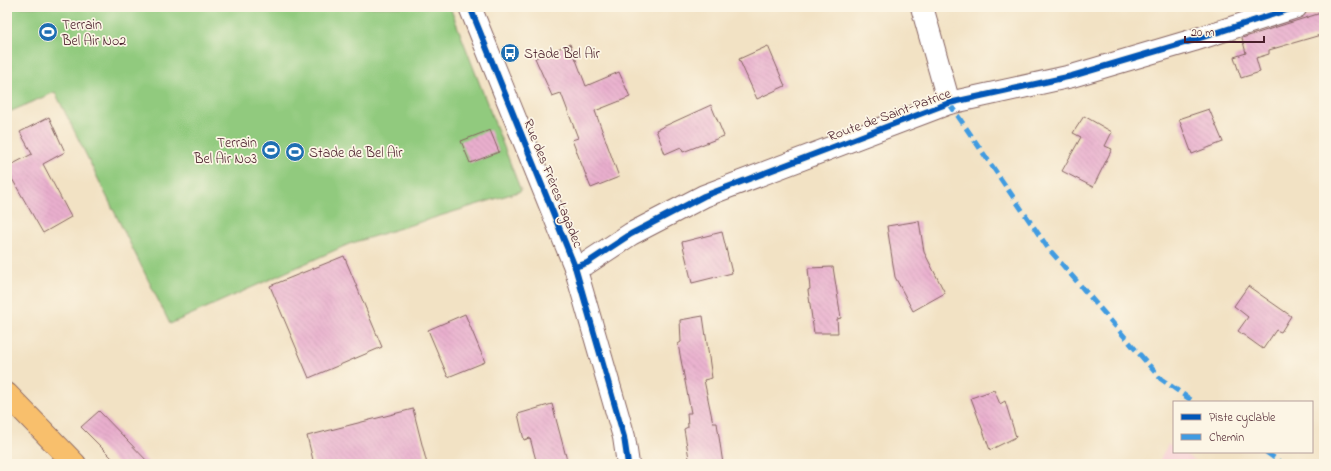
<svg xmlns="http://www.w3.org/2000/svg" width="1331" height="471" viewBox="0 0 1331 471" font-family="'Indie Flower',sans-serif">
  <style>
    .built { fill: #f7cfd5 }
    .garden { fill: #91ca7e; stroke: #6e7454 }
    .building { fill: url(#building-back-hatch) }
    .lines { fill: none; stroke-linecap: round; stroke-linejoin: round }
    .street-casing { stroke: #856361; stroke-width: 24 }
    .primary-casing { stroke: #856361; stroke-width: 24 }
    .street { stroke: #fff; stroke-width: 22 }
    .primary { stroke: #f8bf6c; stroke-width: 22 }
    .quiet { stroke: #409be1; stroke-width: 5; stroke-dasharray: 10 5; stroke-linecap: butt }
    .cycleway-casing { stroke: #fcf5e5; stroke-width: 8 }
    .cycleway { stroke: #0057b8; stroke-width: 6 }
    .labels { text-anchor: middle; stroke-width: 3.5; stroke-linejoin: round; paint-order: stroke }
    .poi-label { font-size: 14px; fill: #4a1f2b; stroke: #fcf5e5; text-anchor: start }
    .street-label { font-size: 14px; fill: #4a1f2b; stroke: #fcf5e5 }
  </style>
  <defs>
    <pattern id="building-back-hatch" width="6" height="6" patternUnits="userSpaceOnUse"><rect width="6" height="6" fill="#e9afce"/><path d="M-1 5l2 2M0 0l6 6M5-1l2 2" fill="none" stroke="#c996b1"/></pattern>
  </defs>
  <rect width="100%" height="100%" fill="#fcf5e5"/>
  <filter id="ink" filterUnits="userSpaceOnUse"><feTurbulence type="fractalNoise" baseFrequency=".025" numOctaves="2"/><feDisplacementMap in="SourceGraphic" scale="8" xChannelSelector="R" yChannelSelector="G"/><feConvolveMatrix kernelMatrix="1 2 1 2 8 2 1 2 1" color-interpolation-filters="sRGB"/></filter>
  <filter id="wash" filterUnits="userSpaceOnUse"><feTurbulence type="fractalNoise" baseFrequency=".012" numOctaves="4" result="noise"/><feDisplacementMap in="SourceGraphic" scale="16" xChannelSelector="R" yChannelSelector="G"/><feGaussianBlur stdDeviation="0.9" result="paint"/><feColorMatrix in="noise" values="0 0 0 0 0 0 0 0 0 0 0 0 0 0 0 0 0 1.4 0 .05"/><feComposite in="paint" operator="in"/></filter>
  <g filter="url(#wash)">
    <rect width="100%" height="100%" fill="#f2e2c4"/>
    <path class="built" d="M1168,444L1174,447V452H1181L1201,464H1158Z"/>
    <path class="garden" d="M7,7H450L521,191L349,244L170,324L55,92L7,113Z"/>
    <g id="blocks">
      <g class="building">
        <path d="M1324,12V34L1269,50V54L1256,58L1260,72L1241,78L1234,57L1246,53L1242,38Z"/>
        <path d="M570,44L586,86L619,72L630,97L595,111L619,177L591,188L572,140L578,138L561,93L552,96L535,58Z"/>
        <path d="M768,46L785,86L757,99L739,59Z"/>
        <path d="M711,105L724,136L683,152L681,147L665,154L656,130Z"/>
        <path d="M1209,109L1223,142L1192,154L1179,119Z"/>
        <path d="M1084,116L1112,132L1105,146L1112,149L1093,187L1062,171L1081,137L1073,133Z"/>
        <path d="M49,117L65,152L43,164L71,217L43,233L7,170V167L32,154L20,132Z"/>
        <path d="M490,130L499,152L470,163L461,141Z"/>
        <path d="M919,221L924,252L945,293L913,311L895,277L887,226Z"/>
        <path d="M722,232L732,273L692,283L682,242Z"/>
        <path d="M344,256L382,347L309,378L270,286Z"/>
        <path d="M833,267L841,318L837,319L838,333H814L808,290L810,289L808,268Z"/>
        <path d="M1248,286L1291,316L1281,332L1276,330L1263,349L1238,331L1248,317L1234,306Z"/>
        <path d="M465,314L485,362L448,377L428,330Z"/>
        <path d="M703,316L712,378L704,380L713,423H717L723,464H690L684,429L688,427L687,413H691L678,344L681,342L680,320Z"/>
        <path d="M994,390L1000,404L1005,401L1016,437L990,450L971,398Z"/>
        <path d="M552,404L568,464H537L530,438L524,440L518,414Z"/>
        <path d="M413,409L427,464H314L307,436Z"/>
        <path d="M99,411L127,440L150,464H118L81,427Z"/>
      </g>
    </g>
  </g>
  <g filter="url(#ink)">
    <use href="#blocks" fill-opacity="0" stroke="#856361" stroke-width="1"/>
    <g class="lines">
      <defs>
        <g id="street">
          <path d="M470,7L575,267L624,437L628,464"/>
          <path d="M922,7L949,103"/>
          <path d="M575,267L587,263L631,234L704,196L949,103L1072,76L1194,40L1296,7"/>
        </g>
        <path id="primary" d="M7,394L75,464"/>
      </defs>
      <use href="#street" class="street-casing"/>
      <use href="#primary" class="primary-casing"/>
      <use href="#street" class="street"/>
      <use href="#primary" class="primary"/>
      <g class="quiet">
        <path d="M949,103L1048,248L1161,379L1194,402"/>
        <path d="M1266,452L1283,464"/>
      </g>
      <defs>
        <g id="cycleway">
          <path d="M470,7L575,267L624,437L628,464"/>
          <path d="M575,267L587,263L631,234L704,196L949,103L1072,76L1194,40L1296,7"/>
        </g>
      </defs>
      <use href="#cycleway" class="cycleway-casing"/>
      <use href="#cycleway" class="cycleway"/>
    </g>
  </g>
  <defs>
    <symbol id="stadium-disc" viewBox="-11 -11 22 22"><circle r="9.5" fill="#1f6fb2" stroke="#fcf5e5"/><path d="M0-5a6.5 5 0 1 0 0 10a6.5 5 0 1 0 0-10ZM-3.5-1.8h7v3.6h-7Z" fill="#fff"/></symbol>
    <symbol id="bus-disc" viewBox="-11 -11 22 22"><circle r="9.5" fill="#1f6fb2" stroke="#fcf5e5"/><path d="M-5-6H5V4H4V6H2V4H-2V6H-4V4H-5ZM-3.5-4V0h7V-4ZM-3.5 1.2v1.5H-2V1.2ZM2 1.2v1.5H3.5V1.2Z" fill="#fff"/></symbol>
  </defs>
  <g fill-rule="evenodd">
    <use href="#stadium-disc" x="37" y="21" width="22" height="22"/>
    <use href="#bus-disc" x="499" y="42" width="22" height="22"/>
    <use href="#stadium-disc" x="260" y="139" width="22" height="22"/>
    <use href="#stadium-disc" x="284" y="141" width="22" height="22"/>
  </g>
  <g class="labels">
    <g class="poi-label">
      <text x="62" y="29">Terrain<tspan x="62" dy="16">Bel Air No2</tspan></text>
      <text x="524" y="58">Stade Bel Air</text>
      <text x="257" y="147" text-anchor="end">Terrain<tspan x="257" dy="16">Bel Air No3</tspan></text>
      <text x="309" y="157">Stade de Bel Air</text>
    </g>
    <g class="street-label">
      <text transform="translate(889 114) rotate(-20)" y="5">Route de Saint-Patrice</text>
      <text transform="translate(554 183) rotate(68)" y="5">Rue des Frères Lagadec</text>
    </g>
  </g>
  <rect width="1331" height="471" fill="none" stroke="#fcf5e5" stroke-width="24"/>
  <rect x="1173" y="401" width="140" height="52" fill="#fcf5e5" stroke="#b59f9b"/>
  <rect x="1181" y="414" width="20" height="6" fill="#0057b8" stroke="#b59f9b"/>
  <text x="1209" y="421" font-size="12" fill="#4a1f2b">Piste cyclable</text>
  <rect x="1181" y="434" width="20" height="6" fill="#409be1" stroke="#b59f9b"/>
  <text x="1209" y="441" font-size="12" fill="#4a1f2b">Chemin</text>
  <path d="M1185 36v6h79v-6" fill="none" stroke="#4a1f2b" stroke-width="2"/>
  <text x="1191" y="36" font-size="12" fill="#4a1f2b" stroke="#fcf5e5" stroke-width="3" paint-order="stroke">20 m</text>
</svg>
